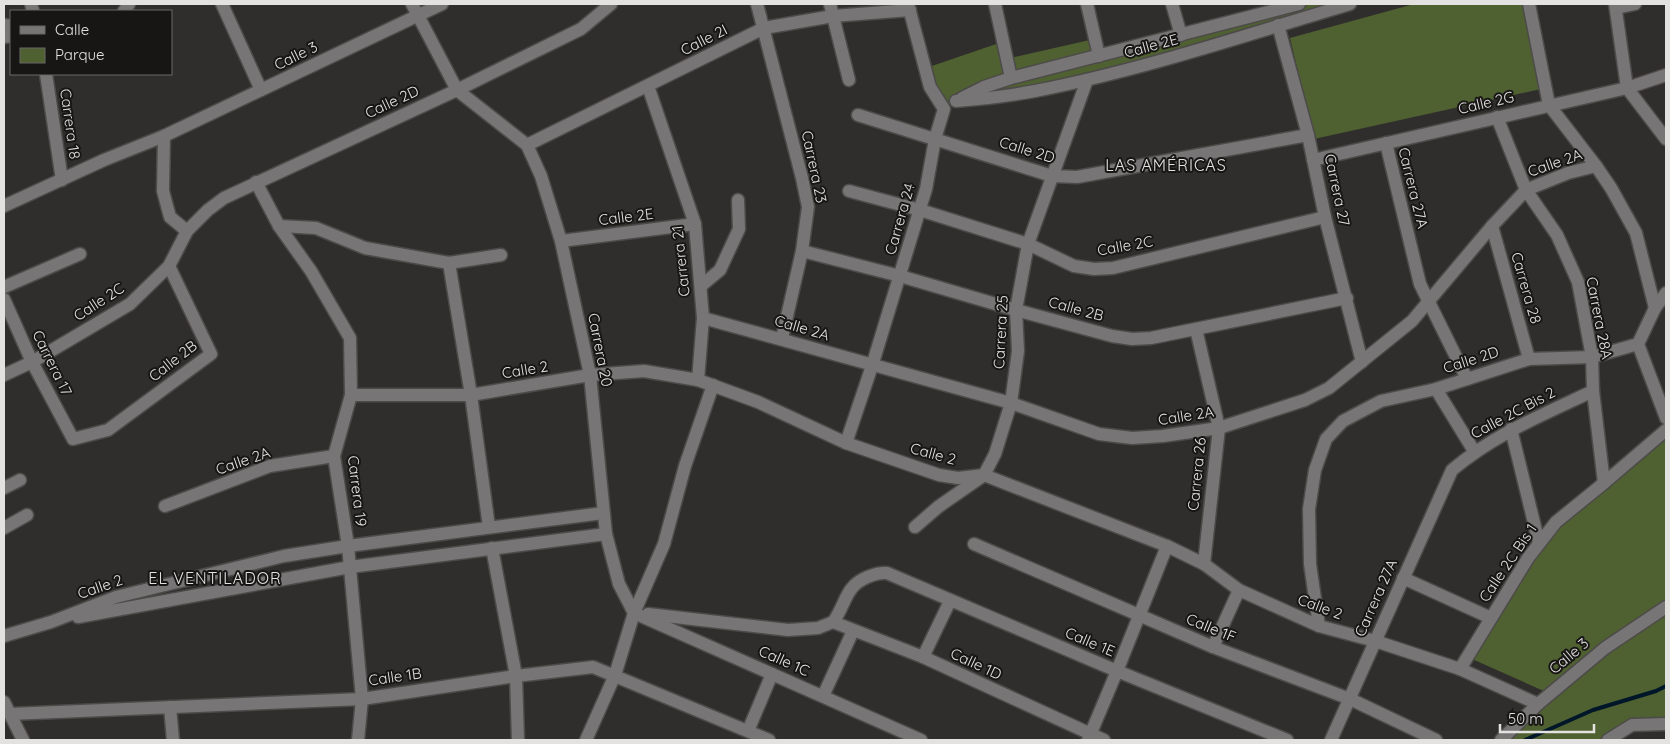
<svg xmlns="http://www.w3.org/2000/svg" width="1670" height="744" viewBox="0 0 1670 744" font-family="Quicksand,sans-serif">
  <style>
    .green { fill: #4f6031 }
    .lines { fill: none; stroke-linecap: round; stroke-linejoin: round }
    .stream { stroke: #001629; stroke-width: 4 }
    .minor-casing { stroke: #4d4b49; stroke-width: 15 }
    .minor { stroke: #777575; stroke-width: 12 }
    .labels { text-anchor: middle; stroke-width: 4; stroke-linejoin: round; paint-order: stroke }
    .street-label { font-size: 15px; fill: #e4e2e1; stroke: #171615 }
    .neighbourhood-label { font-size: 16px; letter-spacing: 1px; fill: #e4e2e1; stroke: #171615 }
  </style>
  <rect width="100%" height="100%" fill="#302e2c"/>
  <g class="green">
    <path d="M1302,4H1347L1087,79L956,100L944,108L926,68L1002,42L1006,59L1094,39L1098,59Z"/>
    <path d="M1414,4H1527L1541,89L1314,139L1290,38Z"/>
    <path d="M1666,438V601L1546,692L1472,659L1537,554L1563,521Z"/>
    <path d="M1666,611V721L1635,722L1605,740H1507L1609,649Z"/>
  </g>
  <g class="lines">
    <path class="stream" d="M1525,740L1593,710L1656,691L1666,686"/>
    <defs>
      <g id="minor">
        <path d="M31,4L33,11"/>
        <path d="M222,4L261,90"/>
        <path d="M412,4L457,90L527,145L541,176L561,241L590,375L606,534L619,584L634,613"/>
        <path d="M757,4L802,178L808,207L802,251L782,338"/>
        <path d="M830,4L849,80"/>
        <path d="M995,4L1011,78"/>
        <path d="M1087,4L1099,56"/>
        <path d="M1172,4L1181,35"/>
        <path d="M1529,4L1549,105L1596,166L1611,188L1636,233L1655,308"/>
        <path d="M1615,4L1627,88L1666,139"/>
        <path d="M1616,8L1635,4"/>
        <path d="M124,11L129,4"/>
        <path d="M4,25L11,26"/>
        <path d="M1278,25L1308,135L1325,217L1362,362"/>
        <path d="M4,37L11,36"/>
        <path d="M46,74L62,180"/>
        <path d="M648,86L695,224L703,318L698,380"/>
        <path d="M962,98L984,87L1011,78L1299,4"/>
        <path d="M956,101C982,99 1009,96 1035,91C1142,70 1246,35 1350,4"/>
        <path d="M858,115L1052,176L1077,177L1308,135"/>
        <path d="M1497,117L1526,190L1557,235L1578,282L1592,357L1593,391L1604,483"/>
        <path d="M164,136L163,191L170,217L187,231"/>
        <path d="M1386,143L1420,284L1467,379"/>
        <path d="M527,145L764,28L833,16L910,10"/>
        <path d="M1313,160L1627,88L1666,75"/>
        <path d="M256,182L279,226L311,271L350,338L351,395L334,456L348,546L362,699L358,740"/>
        <path d="M849,191L920,210L1028,244L1074,266L1094,269L1113,268L1325,217"/>
        <path d="M4,206L104,160L164,136L442,4"/>
        <path d="M279,226L316,228L365,248L449,263L501,255"/>
        <path d="M1492,226L1529,359"/>
        <path d="M561,241L695,224"/>
        <path d="M802,251L900,276L1016,310L1112,336L1132,339L1151,338L1347,298"/>
        <path d="M449,263L471,395L489,527"/>
        <path d="M701,286L720,270L739,229L738,200"/>
        <path d="M4,287L80,254"/>
        <path d="M4,299L32,362L73,439L108,430L211,354L169,266"/>
        <path d="M703,318L1011,403L1099,434L1132,438L1163,436L1219,428L1305,400L1329,388L1412,321L1492,226L1526,190L1568,173L1596,166"/>
        <path d="M1196,329L1219,428L1204,564"/>
        <path d="M1638,344L1666,418"/>
        <path d="M1638,344L1655,308L1666,293"/>
        <path d="M4,375L32,362L130,304L169,266L187,231L208,210L224,198L457,90L581,29L611,4"/>
        <path d="M1436,389L1474,451"/>
        <path d="M351,395H471L590,375L644,371L698,380L758,402L846,443L939,475L958,478L984,475L1167,546L1204,564L1239,590L1319,626L1375,641L1460,669L1538,704"/>
        <path d="M1511,429L1539,543"/>
        <path d="M846,443L872,366L926,189L935,139L944,109L930,87L908,4"/>
        <path d="M4,488L20,480"/>
        <path d="M165,506L270,466L334,456"/>
        <path d="M915,527L938,507L984,475L995,454L1011,403L1018,351L1016,310L1028,244L1087,80"/>
        <path d="M4,528L27,515"/>
        <path d="M974,544L1213,647L1350,699L1436,740"/>
        <path d="M492,548L516,676L518,740"/>
        <path d="M1403,578L1491,618"/>
        <path d="M634,613L921,740"/>
        <path d="M648,614L788,630L818,628L833,622"/>
        <path d="M78,617L350,567L606,534"/>
        <path d="M833,622C841,612 845,596 852,588C859,579 876,572 887,573L1117,671L1287,740"/>
        <path d="M833,622L923,657L1104,740"/>
        <path d="M1319,626L1310,564L1309,509L1315,470L1326,439L1343,421L1381,401L1436,389L1529,359L1592,357L1638,344"/>
        <path d="M4,636L51,622L116,597L284,556L348,546L603,513"/>
        <path d="M1213,647L1239,590"/>
        <path d="M923,657L950,601"/>
        <path d="M1460,669L1528,558L1556,522L1604,483L1666,430"/>
        <path d="M823,696L853,631"/>
        <path d="M4,702L23,740"/>
        <path d="M170,707L173,740"/>
        <path d="M10,714L362,699L516,676L593,667L769,740"/>
        <path d="M748,731L772,674"/>
        <path d="M586,740L615,675L634,613L664,544L685,466L713,385"/>
        <path d="M1088,740L1117,671L1167,546"/>
        <path d="M1331,740L1452,470C1495,434 1542,415 1593,391"/>
        <path d="M1501,740L1538,704L1605,648L1666,607"/>
        <path d="M1608,740L1632,725L1666,724"/>
      </g>
    </defs>
    <use href="#minor" class="minor-casing"/>
    <use href="#minor" class="minor"/>
  </g>
  <g class="labels">
    <g class="street-label">
      <text transform="translate(704 40) rotate(-27)" y="5">Calle 2I</text>
      <text transform="translate(1151 46) rotate(-15)" y="5">Calle 2E</text>
      <text transform="translate(296 56) rotate(-26)" y="5">Calle 3</text>
      <text transform="translate(392 102) rotate(-25)" y="5">Calle 2D</text>
      <text transform="translate(1486 103) rotate(-13)" y="5">Calle 2G</text>
      <text transform="translate(70 124) rotate(82)" y="5">Carrera 18</text>
      <text transform="translate(1027 150) rotate(17)" y="5">Calle 2D</text>
      <text transform="translate(1555 163) rotate(-19)" y="5">Calle 2A</text>
      <text transform="translate(814 167) rotate(78)" y="5">Carrera 23</text>
      <text transform="translate(1413 188) rotate(76)" y="5">Carrera 27A</text>
      <text transform="translate(1337 190) rotate(78)" y="5">Carrera 27</text>
      <text transform="translate(626 217) rotate(-7)" y="5">Calle 2E</text>
      <text transform="translate(900 219) rotate(-74)" y="5">Carrera 24</text>
      <text transform="translate(1125 246) rotate(-10)" y="5">Calle 2C</text>
      <text transform="translate(681 261) rotate(-96)" y="5">Carrera 21</text>
      <text transform="translate(1526 288) rotate(74)" y="5">Carrera 28</text>
      <text transform="translate(99 302) rotate(-33)" y="5">Calle 2C</text>
      <text transform="translate(1076 309) rotate(15)" y="5">Calle 2B</text>
      <text transform="translate(1599 318) rotate(79)" y="5">Carrera 28A</text>
      <text transform="translate(802 328) rotate(16)" y="5">Calle 2A</text>
      <text transform="translate(1001 332) rotate(-87)" y="5">Carrera 25</text>
      <text transform="translate(600 350) rotate(79)" y="5">Carrera 20</text>
      <text transform="translate(1471 360) rotate(-18)" y="5">Calle 2D</text>
      <text transform="translate(173 361) rotate(-38)" y="5">Calle 2B</text>
      <text transform="translate(52 363) rotate(64)" y="5">Carrera 17</text>
      <text transform="translate(525 370) rotate(-9)" y="5">Calle 2</text>
      <text transform="translate(1513 413) rotate(-28)" y="5">Calle 2C Bis 2</text>
      <text transform="translate(1186 416) rotate(-9)" y="5">Calle 2A</text>
      <text transform="translate(933 454) rotate(15)" y="5">Calle 2</text>
      <text transform="translate(243 461) rotate(-19)" y="5">Calle 2A</text>
      <text transform="translate(1197 474) rotate(-84)" y="5">Carrera 26</text>
      <text transform="translate(357 491) rotate(83)" y="5">Carrera 19</text>
      <text transform="translate(1508 563) rotate(-56)" y="5">Calle 2C Bis 1</text>
      <text transform="translate(100 587) rotate(-19)" y="5">Calle 2</text>
      <text transform="translate(1376 598) rotate(-66)" y="5">Carrera 27A</text>
      <text transform="translate(1320 607) rotate(20)" y="5">Calle 2</text>
      <text transform="translate(1211 628) rotate(22)" y="5">Calle 1F</text>
      <text transform="translate(1090 642) rotate(23)" y="5">Calle 1E</text>
      <text transform="translate(1569 656) rotate(-40)" y="5">Calle 3</text>
      <text transform="translate(784 661) rotate(24)" y="5">Calle 1C</text>
      <text transform="translate(976 664) rotate(25)" y="5">Calle 1D</text>
      <text transform="translate(395 677) rotate(-8)" y="5">Calle 1B</text>
    </g>
    <g class="neighbourhood-label">
      <text x="1166" y="171">LAS AMÉRICAS</text>
      <text x="215" y="584">EL VENTILADOR</text>
    </g>
  </g>
  <rect width="1670" height="744" fill="none" stroke="#e4e2e1" stroke-width="10"/>
  <rect x="10" y="10" width="162" height="65" fill="#171615" stroke="#696867"/>
  <rect x="20" y="26" width="25" height="8" fill="#777575" stroke="#696867"/>
  <text x="55" y="35" font-size="15" fill="#e4e2e1">Calle</text>
  <rect x="20" y="48" width="25" height="15" fill="#4f6031" stroke="#696867"/>
  <text x="55" y="60" font-size="15" fill="#e4e2e1">Parque</text>
  <path d="M1500 724v8h94v-8" fill="none" stroke="#e4e2e1" stroke-width="2.5"/>
  <text x="1508" y="724" font-size="15" fill="#e4e2e1" stroke="#171615" stroke-width="4" paint-order="stroke">50 m</text>
</svg>
